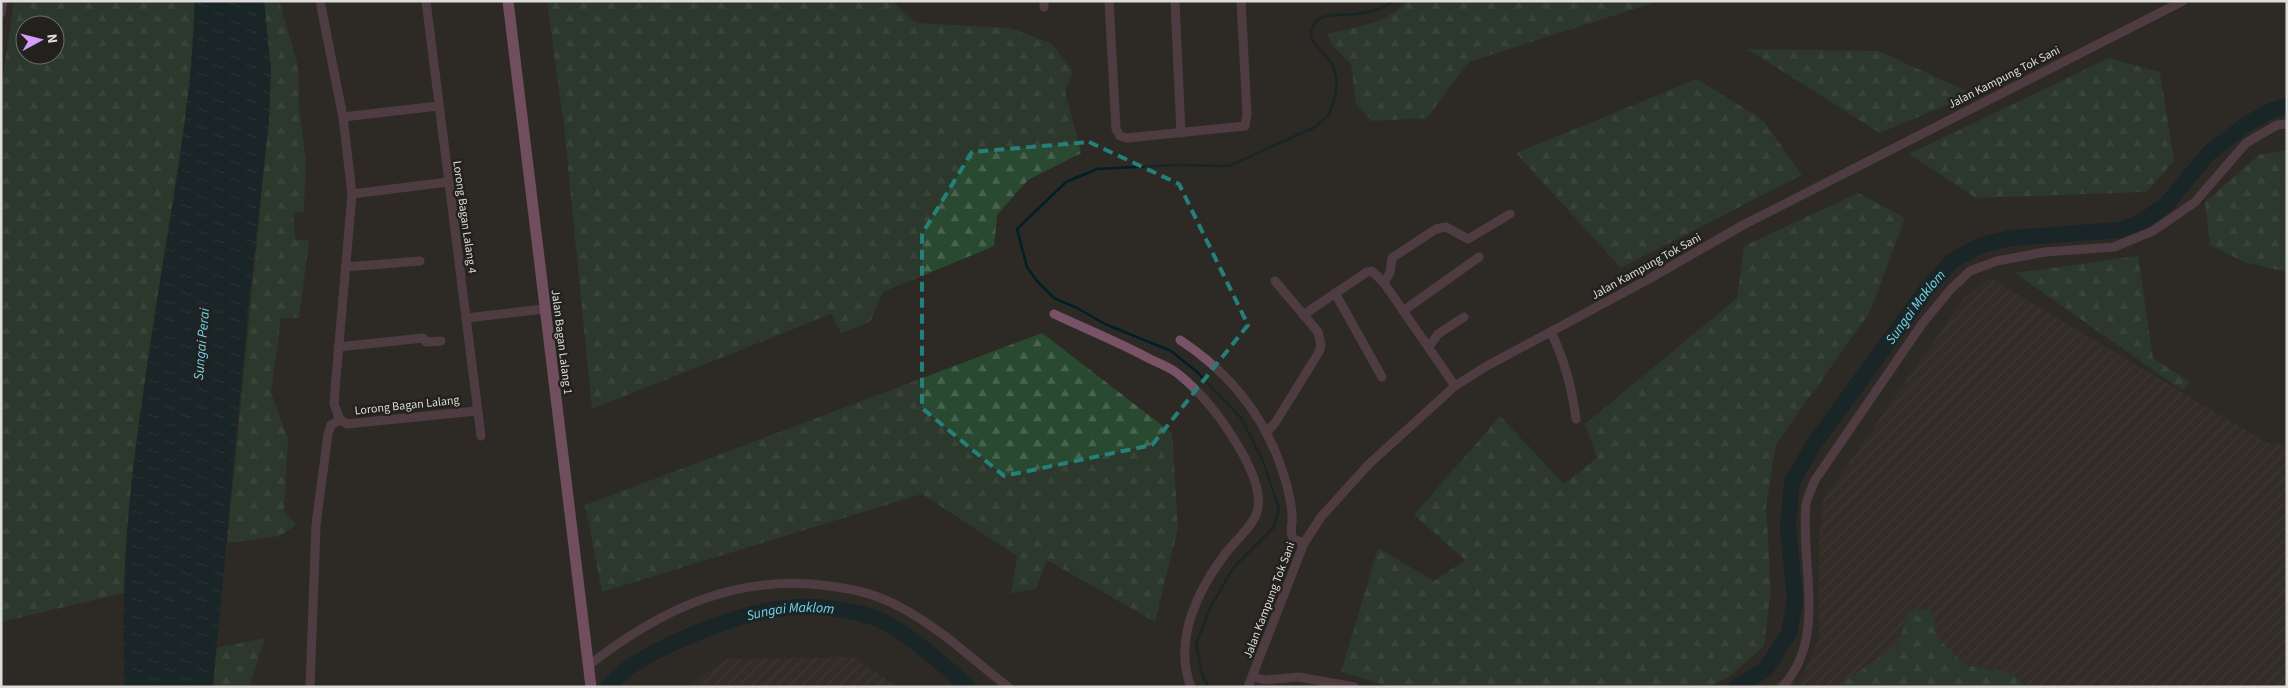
<svg xmlns="http://www.w3.org/2000/svg" width="2288" height="688" viewBox="0 0 2288 688" font-family="'Source Sans 3',sans-serif">
  <style>
    .industrial { fill: url(#industrial-furrows) }
    .forest { fill: url(#forest-firs); fill-rule: evenodd }
    .water { fill: url(#water-ripples) }
    .lines { fill: none; stroke-linecap: round; stroke-linejoin: round }
    .stream { stroke: #001f26; stroke-width: 2.5 }
    .river { stroke: #001f26; stroke-width: 16 }
    .minor { stroke: #785367; stroke-width: 9 }
    .major { stroke: #c47aa3; stroke-width: 11 }
    .marked { fill: none; stroke: #248079; stroke-width: 4; stroke-dasharray: 10 6; stroke-linejoin: round }
    .labels { text-anchor: middle; stroke-width: 5; stroke-linejoin: round; paint-order: stroke }
    .street-label { font-size: 12px; fill: #deddda; stroke: #23211d }
    .water-label { font-size: 14px; font-style: italic; fill: #75d4ea; stroke: #23211d }
  </style>
  <defs>
    <pattern id="industrial-furrows" width="10" height="10" patternUnits="userSpaceOnUse" patternTransform="scale(1.25)"><rect width="10" height="10" fill="#383229"/><path d="M-1 1l2-2M0 10L10 0M9 11l2-2" fill="none" stroke="#4b463d"/></pattern>
    <pattern id="forest-firs" width="22" height="20" patternUnits="userSpaceOnUse" patternTransform="scale(1.25)"><rect width="22" height="20" fill="#294931"/><path d="M5 1l3.5 6h-7zM16 11l3.5 6h-7z" fill="#48634e"/></pattern>
    <pattern id="water-ripples" width="26" height="14" patternUnits="userSpaceOnUse" patternTransform="scale(1.25)"><rect width="26" height="14" fill="#001f26"/><path d="M2 4q2-2 4 0t4 0M15 11q2-2 4 0t4 0" fill="none" stroke="#253f45"/></pattern>
  </defs>
  <rect width="100%" height="100%" fill="#2d2a26"/>
  <g class="industrial">
    <path d="M1990,278L2267,443L2287,446V687H1769L1786,678L1799,684L1819,639V539L1823,500L1964,298Z"/>
    <path d="M853,657L898,687H687L726,659Z"/>
  </g>
  <g class="forest">
    <path d="M14,1H195C192,95 175,187 160,280C144,383 130,488 124,593L1,622V89ZM25,25H55V55H25Z"/>
    <path d="M264,1H279L298,66L299,106L306,162L304,211L293,213L295,239L309,241L299,318H281L271,393L288,439L284,511L296,525L280,536L227,543L260,209L271,71Z"/>
    <path d="M547,1H892L917,23L1011,28L1052,44L1073,71L1065,91L1081,153L1028,180L997,215L994,246L883,292L870,322L841,333L831,314L592,409L564,127Z"/>
    <path d="M1405,1H1659L1469,62L1427,118L1372,121L1356,104L1351,64L1334,47L1327,34C1349,29 1393,22 1405,1Z"/>
    <path d="M1747,49L1879,51L1973,94L1880,133Z"/>
    <path d="M2109,58L2160,72L2174,161L2146,192L1976,198L1909,154Z"/>
    <path d="M1697,79L1763,120L1802,175L1621,268L1516,153Z"/>
    <path d="M2287,150V272L2244,262L2210,245L2205,202L2259,155Z"/>
    <path d="M1858,193L1905,218L1870,312L1776,444L1766,508L1771,590L1764,646L1729,677L1710,687H1391L1341,672L1378,548L1434,581L1465,560L1414,515L1500,416L1564,484L1597,458L1585,424L1737,298L1744,246Z"/>
    <path d="M2138,256L2153,358L2190,382L2182,390L2015,273Z"/>
    <path d="M1042,333L1172,433L1178,528L1155,622L1047,560L1036,589L1011,593L1017,556L922,494L602,592L585,505Z"/>
    <path d="M1931,609L1937,637L1965,665L2013,673L2025,687H1837L1899,643L1908,611Z"/>
    <path d="M265,638L249,687H213L215,648Z"/>
  </g>
  <path class="water" d="M195,1H264L271,71L269,122L248,311L213,687H124C124,655 123,624 124,592C126,506 139,419 152,334C168,223 192,113 195,1Z"/>
  <g class="lines">
    <path class="stream" d="M1208,687L1202,674L1196,644L1210,608L1233,568L1273,528L1279,509L1263,461L1241,418L1196,371L1171,351L1105,324L1077,308L1054,298L1037,281L1027,267L1017,229L1066,182L1097,169L1175,165L1229,166L1315,127L1329,115L1335,97L1337,81L1333,65L1311,39C1309,9 1338,16 1357,14C1370,12 1384,9 1393,1"/>
    <g class="river">
      <path id="s1" d="M608,687C616,679 624,670 634,664C674,639 750,608 798,607C822,606 850,610 873,617C903,628 944,665 968,687"/>
      <path id="s2" d="M1736,687L1766,669L1789,633L1795,601L1788,527L1792,482L1814,444L1927,289L1952,261L1979,246L2010,238L2120,230L2141,222L2165,206L2209,153L2247,124L2270,111L2287,106"/>
    </g>
    <g class="minor">
      <path d="M320,1L343,117L352,194L335,390L334,404L340,420"/>
      <path d="M426,1L481,436"/>
      <path d="M1044,1V7"/>
      <path d="M1109,1L1116,129L1120,136L1127,138L1245,126L1247,114L1241,1"/>
      <path d="M1175,1L1181,133"/>
      <path d="M1,13L3,1"/>
      <path d="M343,117L438,106"/>
      <path d="M352,194L448,182"/>
      <path d="M346,267L420,261"/>
      <path d="M1384,283L1390,272L1392,258L1436,229L1446,227L1468,239L1510,214"/>
      <path d="M1335,293L1382,377"/>
      <path d="M1403,311L1479,257"/>
      <path d="M1054,314C1086,329 1119,342 1150,359C1159,363 1169,367 1177,373C1205,395 1228,427 1245,458C1253,475 1262,493 1257,512C1254,525 1233,543 1225,554C1197,591 1173,641 1191,687"/>
      <path d="M1303,315L1367,272L1372,271L1384,283L1455,386"/>
      <path d="M466,318L544,309"/>
      <path d="M1551,332C1565,361 1572,388 1576,419"/>
      <path d="M1180,340C1235,376 1272,426 1288,490C1290,498 1292,508 1292,517C1293,525 1289,531 1293,539L1304,543"/>
      <path d="M338,347L423,338L426,342L441,341"/>
      <path d="M1429,347L1438,334L1464,317"/>
      <path d="M340,420L347,424L476,411"/>
      <path d="M1267,432L1275,423L1319,352L1321,345L1318,332L1275,281"/>
      <path d="M589,665C661,609 737,573 830,586C854,589 876,594 898,606C939,627 972,659 1008,687"/>
      <path d="M1253,677L1265,680L1299,677L1354,687"/>
      <path d="M310,687L316,525L328,434L331,425L340,420"/>
      <path d="M1248,687L1304,543L1321,517L1369,464L1455,386L1485,367L1647,280L1745,224L2183,1"/>
      <path d="M1782,687C1828,639 1800,564 1806,505C1807,497 1812,488 1815,480L1922,324L1950,290L1970,271L1997,261L2045,252L2114,247L2153,231L2195,202L2246,143L2277,125L2287,124"/>
    </g>
    <path class="major" d="M508,1L591,687"/>
  </g>
  <path d="M0 0H2288V688H0ZM1089,142L1179,184L1248,325L1152,445L1004,476L922,408V234L972,152Z" fill="#2d2a26" fill-opacity=".55" fill-rule="evenodd"/>
  <path class="marked" d="M1089,142L1179,184L1248,325L1152,445L1004,476L922,408V234L972,152Z"/>
  <g class="labels">
    <g class="street-label">
      <text transform="translate(2004 77) rotate(-27)" y="4">Jalan Kampung Tok Sani</text>
      <text transform="translate(465 217) rotate(82)" y="4">Lorong Bagan Lalang 4</text>
      <text transform="translate(1646 266) rotate(-29)" y="4">Jalan Kampung Tok Sani</text>
      <text transform="translate(562 342) rotate(83)" y="4">Jalan Bagan Lalang 1</text>
      <text transform="translate(407 405) rotate(-6)" y="4">Lorong Bagan Lalang</text>
      <text transform="translate(1269 600) rotate(-69)" y="4">Jalan Kampung Tok Sani</text>
    </g>
    <g class="water-label">
      <text dy="5" stroke="none"><textPath href="#s2" startOffset="444">Sungai Maklom</textPath></text>
      <text transform="translate(201 344) rotate(-85)" y="5">Sungai Perai</text>
      <text dy="5" stroke="none"><textPath href="#s1" startOffset="202">Sungai Maklom</textPath></text>
    </g>
  </g>
  <rect width="2288" height="688" fill="none" stroke="#deddda" stroke-width="5"/>
  <g transform="translate(40 40) rotate(83)"><circle r="24" fill="#23211d" stroke="#6e6c69"/>
  <path d="M0-4L9 19L0 12L-9 19Z" fill="#d29dfd"/>
  <text y="-8" font-size="14" font-weight="bold" text-anchor="middle" fill="#deddda">N</text>
  </g>
</svg>
